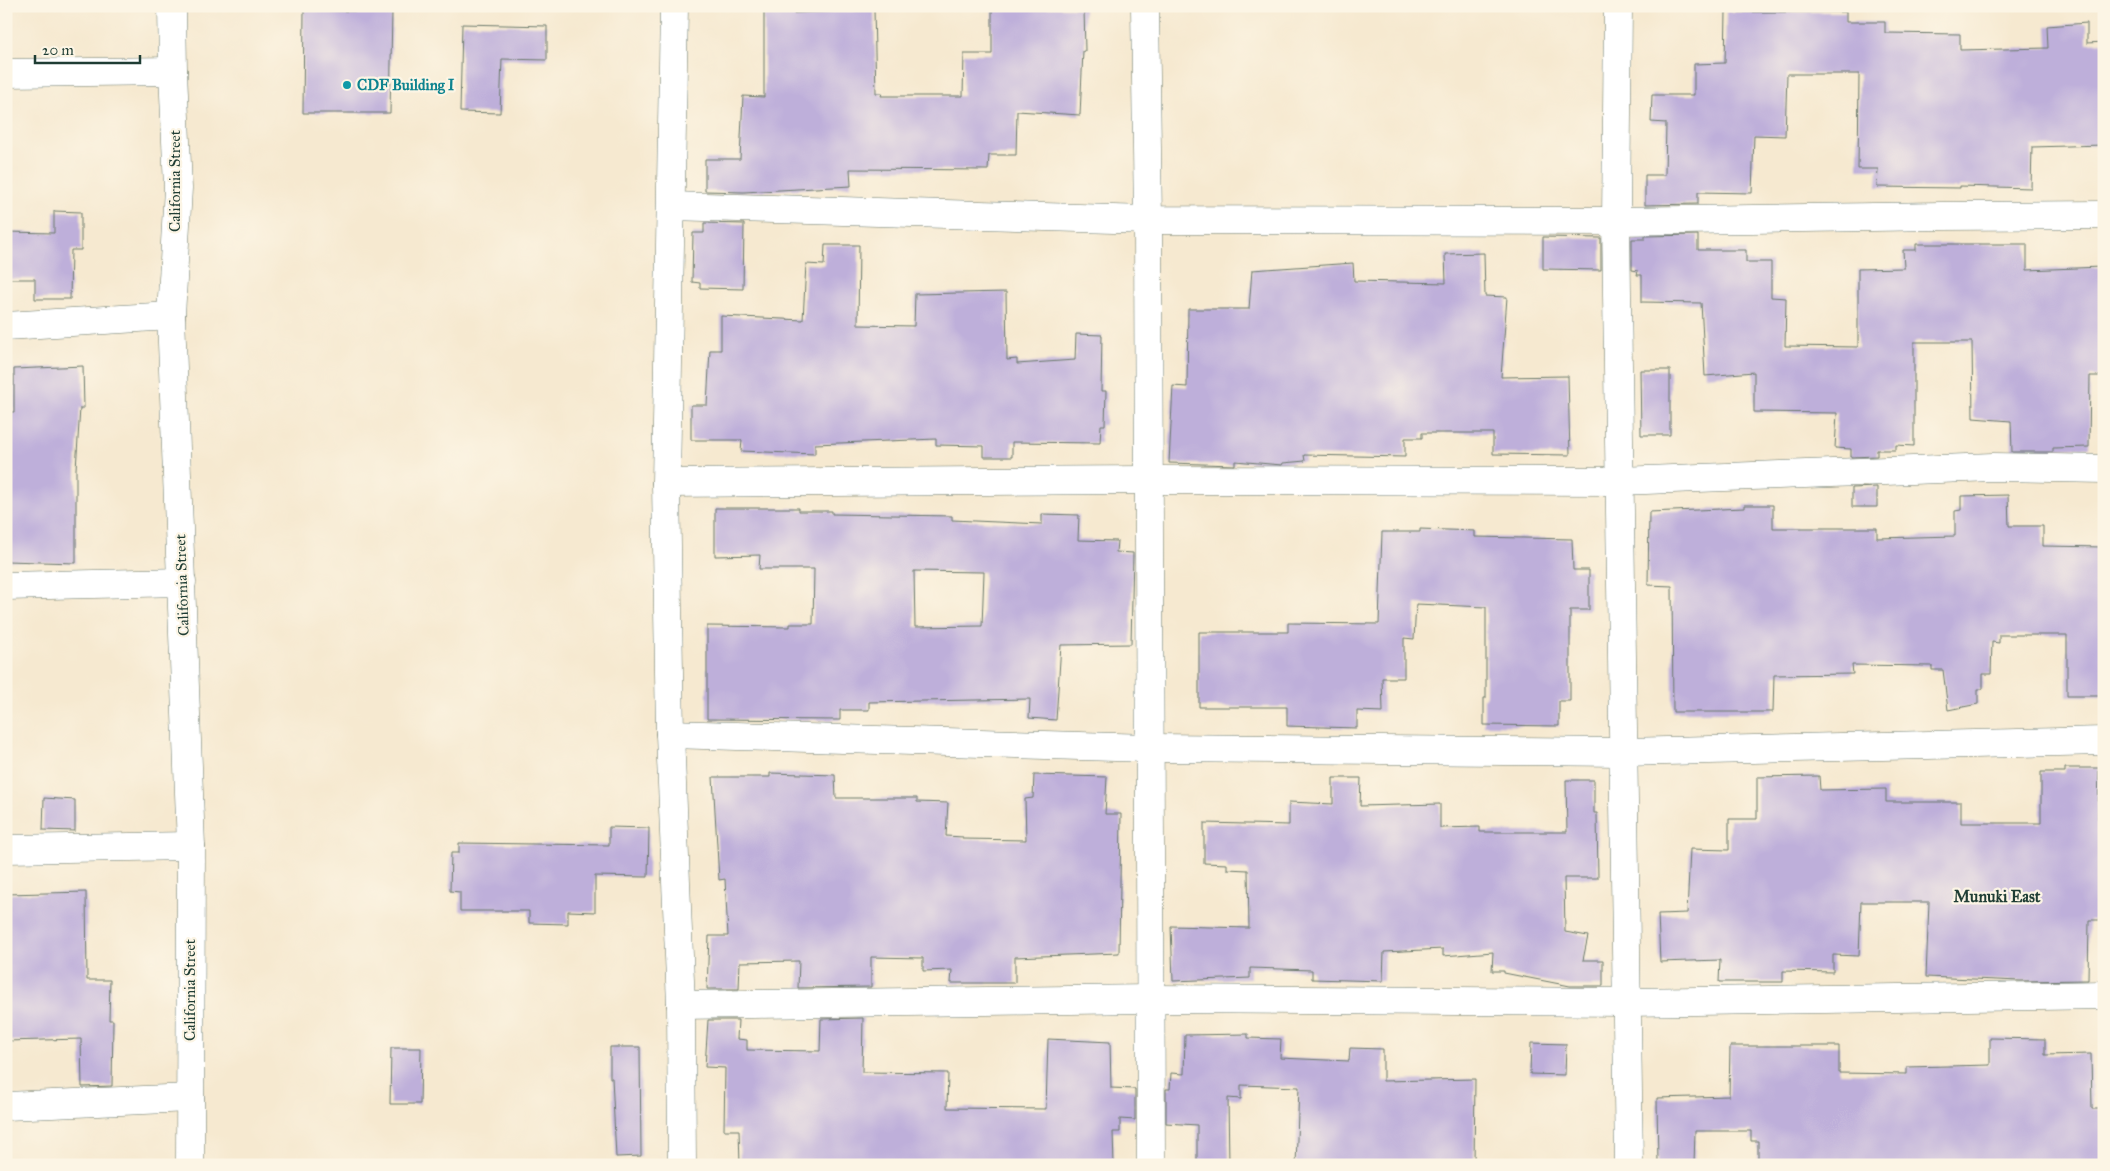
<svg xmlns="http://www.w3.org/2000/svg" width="2110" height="1171" viewBox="0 0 2110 1171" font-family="'IM FELL Great Primer',serif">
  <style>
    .building { fill: #beafda; fill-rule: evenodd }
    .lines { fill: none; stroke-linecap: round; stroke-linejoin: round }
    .street-casing { stroke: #6a796b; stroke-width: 29 }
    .street { stroke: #fff; stroke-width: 28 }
    .culture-dot { fill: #0f9aa8; stroke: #fcf5e5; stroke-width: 2 }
    .labels { text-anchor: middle; stroke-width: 4.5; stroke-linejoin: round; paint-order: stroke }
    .culture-label { font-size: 15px; font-weight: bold; fill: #0d838f; stroke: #fcf5e5; text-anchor: start }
    .street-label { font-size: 15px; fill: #1f3d34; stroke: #fcf5e5 }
    .neighbourhood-label { font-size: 16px; font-weight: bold; fill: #1f3d34; stroke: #fcf5e5 }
  </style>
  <rect width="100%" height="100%" fill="#fcf5e5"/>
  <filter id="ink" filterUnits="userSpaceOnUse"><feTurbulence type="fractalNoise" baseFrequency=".02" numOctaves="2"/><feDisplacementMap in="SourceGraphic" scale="10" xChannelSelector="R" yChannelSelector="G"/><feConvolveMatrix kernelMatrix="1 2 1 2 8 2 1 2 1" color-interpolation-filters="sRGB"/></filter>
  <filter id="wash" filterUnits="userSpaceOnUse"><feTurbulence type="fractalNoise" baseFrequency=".0096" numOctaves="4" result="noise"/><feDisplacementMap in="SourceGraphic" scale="20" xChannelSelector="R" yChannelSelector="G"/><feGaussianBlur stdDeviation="1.12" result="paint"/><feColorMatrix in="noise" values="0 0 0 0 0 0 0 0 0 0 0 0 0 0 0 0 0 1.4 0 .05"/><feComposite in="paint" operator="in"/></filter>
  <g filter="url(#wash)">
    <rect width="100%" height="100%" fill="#f6e9d0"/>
    <g id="blocks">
      <g class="building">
        <path d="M764,6H794V13L874,10L876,93H882L881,96H963L964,54H992V7L1084,8L1085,51H1083L1080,115L1017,111L1016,155H989L988,170L850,169L851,186L744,192L705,191V159H740L743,96L764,97Z"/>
        <path d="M304,10L392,12L390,113H303Z"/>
        <path d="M1726,12H1846V22H1885V33L1960,34V50L2048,48L2047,26L2087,23V43L2104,42V145L2032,147L2031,188L1960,186V188L1877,187L1878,169H1858L1859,74H1787L1785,136L1754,135L1752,193L1698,192V204L1645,205V175H1665L1666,123L1651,122L1652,95H1694V64L1725,63Z"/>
        <path d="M462,24L547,26V60L502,59L500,113L460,112Z"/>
        <path d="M54,211L81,212V250H71L70,299H35V279H6V232L54,233Z"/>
        <path d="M704,223L744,224L743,289L700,288V283L692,282L693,233H704Z"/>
        <path d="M1698,235V250H1746V262H1771V297L1786,298L1785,346L1858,347V269L1904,268L1903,250H1916V244H2027V270L2101,267L2102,278H2104V376H2090L2089,447L2053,448V452H2012L2011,421L1973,418L1972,342H1914V446L1896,445V450H1877V456L1851,457V449L1835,448L1837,413L1754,412V372L1705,376L1701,303L1642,302V275H1637L1638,271L1632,270V239H1645V236Z"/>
        <path d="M1543,237L1601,238V270L1543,269Z"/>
        <path d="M825,245H859L858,325L914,326L915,294L1006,292L1007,360L1017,359V364L1075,360L1076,334L1102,335L1101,391H1106L1105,425H1101L1100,443L1012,442V457H984V446L936,445V439L815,444V454L741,451L742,440H691V405H707L710,350H721V316L803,320L806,264L824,265Z"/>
        <path d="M1484,253L1485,296L1507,297L1501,377L1568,376L1570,455L1493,454V433H1422V438H1405V457L1304,455L1305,461L1283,463L1282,465L1235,461V465L1169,463L1173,386L1187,387L1188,309H1249L1252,270L1353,263L1354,281L1446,283L1445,254Z"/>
        <path d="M83,366L84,408H80L76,469V563L6,561V412H14V369Z"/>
        <path d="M1640,370H1670V435H1641Z"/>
        <path d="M1877,487V507H1852V488Z"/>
        <path d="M2008,495L2009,526H2043V546L2104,547V696H2067V635H1999V643L1992,642L1991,674H1983V689H1978V704L1948,710L1943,670H1932V666L1852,665L1853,674L1774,675L1773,712H1673L1672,586L1648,585L1649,512L1744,508V505H1773V528H1877V538L1955,536V511L1961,510V496Z"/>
        <path d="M715,508H799V511H832V514L952,516V520L1042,524V514L1079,515L1078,540L1117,541L1116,552L1133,553L1131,644L1061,645L1056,720L1029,718L1030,699L869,702V710H840V720L707,719V626L790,627V624H813L814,569H759L760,555L715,556ZM914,571L984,572L982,626L915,627Z"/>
        <path d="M1420,529L1475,531V537L1572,539L1573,570H1589V610H1570V701H1559V726L1484,725V698H1486V607L1416,604L1414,639L1404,638V678H1382L1383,712L1357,711V728L1287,726V707H1199V632H1288V623L1379,624L1382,532H1420Z"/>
        <path d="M2065,768H2099L2098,819H2104V920H2089L2088,980L2020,981L1926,977L1929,902H1861L1859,956L1833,955V972L1783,971V982H1719L1720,960L1660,962L1658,914L1687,913L1690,849L1729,850V819H1757V777L1819,776L1820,790L1886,789V802H1961V823H2041V772H2065Z"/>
        <path d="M770,773L835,775L836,798H917V802L948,803L946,836L963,837V839L1026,840L1025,799L1033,798L1034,775L1107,777L1105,814H1121L1119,953L1015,957V983H951L952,970L923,971V958L871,957V987L798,988L799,961L740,962L739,989H707L709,936H728L725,879L719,880L713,777H770Z"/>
        <path d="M1333,778H1361L1360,806L1440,804V828L1480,827V832H1567L1566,780H1594V813H1597L1598,878H1564L1565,932L1588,936L1583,960H1603V986H1570L1504,973V971H1492L1493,952L1443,956V949L1384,952L1383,981L1312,979V970L1250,968V978L1173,981L1171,926L1249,928L1248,870L1227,869V864L1204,863V823L1289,825V802L1333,804Z"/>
        <path d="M44,798L75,800V831L43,830Z"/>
        <path d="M609,827L649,828L648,877L595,876V912L568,911V924L529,923V911H460V892L450,891L451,853H459V843L609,845Z"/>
        <path d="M86,892L87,980H110L109,1020H113L112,1086L82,1087L81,1039L6,1041V894Z"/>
        <path d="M863,1018L862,1072L948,1073L947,1108L1046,1109L1048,1039L1110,1042L1111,1088L1135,1089V1120L1120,1119V1132H1113L1114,1165H740L739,1130H724L725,1068L705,1067L708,1020H738L737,1039L747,1040V1050L820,1051L821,1019Z"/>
        <path d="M1248,1034V1038L1281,1039L1280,1058L1349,1061L1350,1048L1383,1049V1081L1475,1079L1474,1165H1296L1299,1087L1241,1085V1099L1228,1098L1229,1165H1197V1125L1166,1123V1089H1170L1171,1073L1184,1074L1185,1035Z"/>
        <path d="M1990,1038L2045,1039V1055L2091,1054L2092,1109H2104V1165H1758V1141H1751V1131H1695L1694,1165H1658L1657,1098L1729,1096L1730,1046H1839V1073L1907,1074V1067L1990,1065Z"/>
        <path d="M1531,1043L1566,1044L1565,1075L1530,1074Z"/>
        <path d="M610,1047H640L641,1156L616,1157L612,1078H610Z"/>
        <path d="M391,1048H421L420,1104H390Z"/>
      </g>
    </g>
  </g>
  <g filter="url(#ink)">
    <use href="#blocks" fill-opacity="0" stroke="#6a796b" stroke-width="1"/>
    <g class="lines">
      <defs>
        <g id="street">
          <path d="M172,6L173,71L178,188L171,316L191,846L190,1165"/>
          <path d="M674,6L666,483L670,734L681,1005L682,1165"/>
          <path d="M1145,6L1148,220L1151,1165"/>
          <path d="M1618,6L1616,221L1629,1165"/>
          <path d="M6,73L173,71"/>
          <path d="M672,206L1148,220L1616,221L1941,216L2104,215"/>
          <path d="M6,326L171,316"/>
          <path d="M666,483L1149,480L1619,481L1993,467L2104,469"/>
          <path d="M6,586L182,582"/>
          <path d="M670,734L1150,748L1623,752L2104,741"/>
          <path d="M6,849L191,846"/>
          <path d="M681,1005L1150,999L1626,1002L2104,995"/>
          <path d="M6,1106L190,1098"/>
        </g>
      </defs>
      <use href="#street" class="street-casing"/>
      <use href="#street" class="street"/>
    </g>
  </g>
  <circle class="culture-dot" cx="347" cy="85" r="5"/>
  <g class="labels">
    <g class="culture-label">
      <text x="357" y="90">CDF Building I</text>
    </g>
    <g class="street-label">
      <text transform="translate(175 181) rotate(-90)" y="5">California Street</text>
      <text transform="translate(182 585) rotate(-92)" y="5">California Street</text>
      <text transform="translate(190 990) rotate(-90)" y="5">California Street</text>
    </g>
    <g class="neighbourhood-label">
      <text x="1997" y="902">Munuki East</text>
    </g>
  </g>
  <rect width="2110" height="1171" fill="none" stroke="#fcf5e5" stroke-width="25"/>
  <path d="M35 55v8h105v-8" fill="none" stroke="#1f3d34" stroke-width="2.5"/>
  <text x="42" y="55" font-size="15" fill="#1f3d34" stroke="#fcf5e5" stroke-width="4" paint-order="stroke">20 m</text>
</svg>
